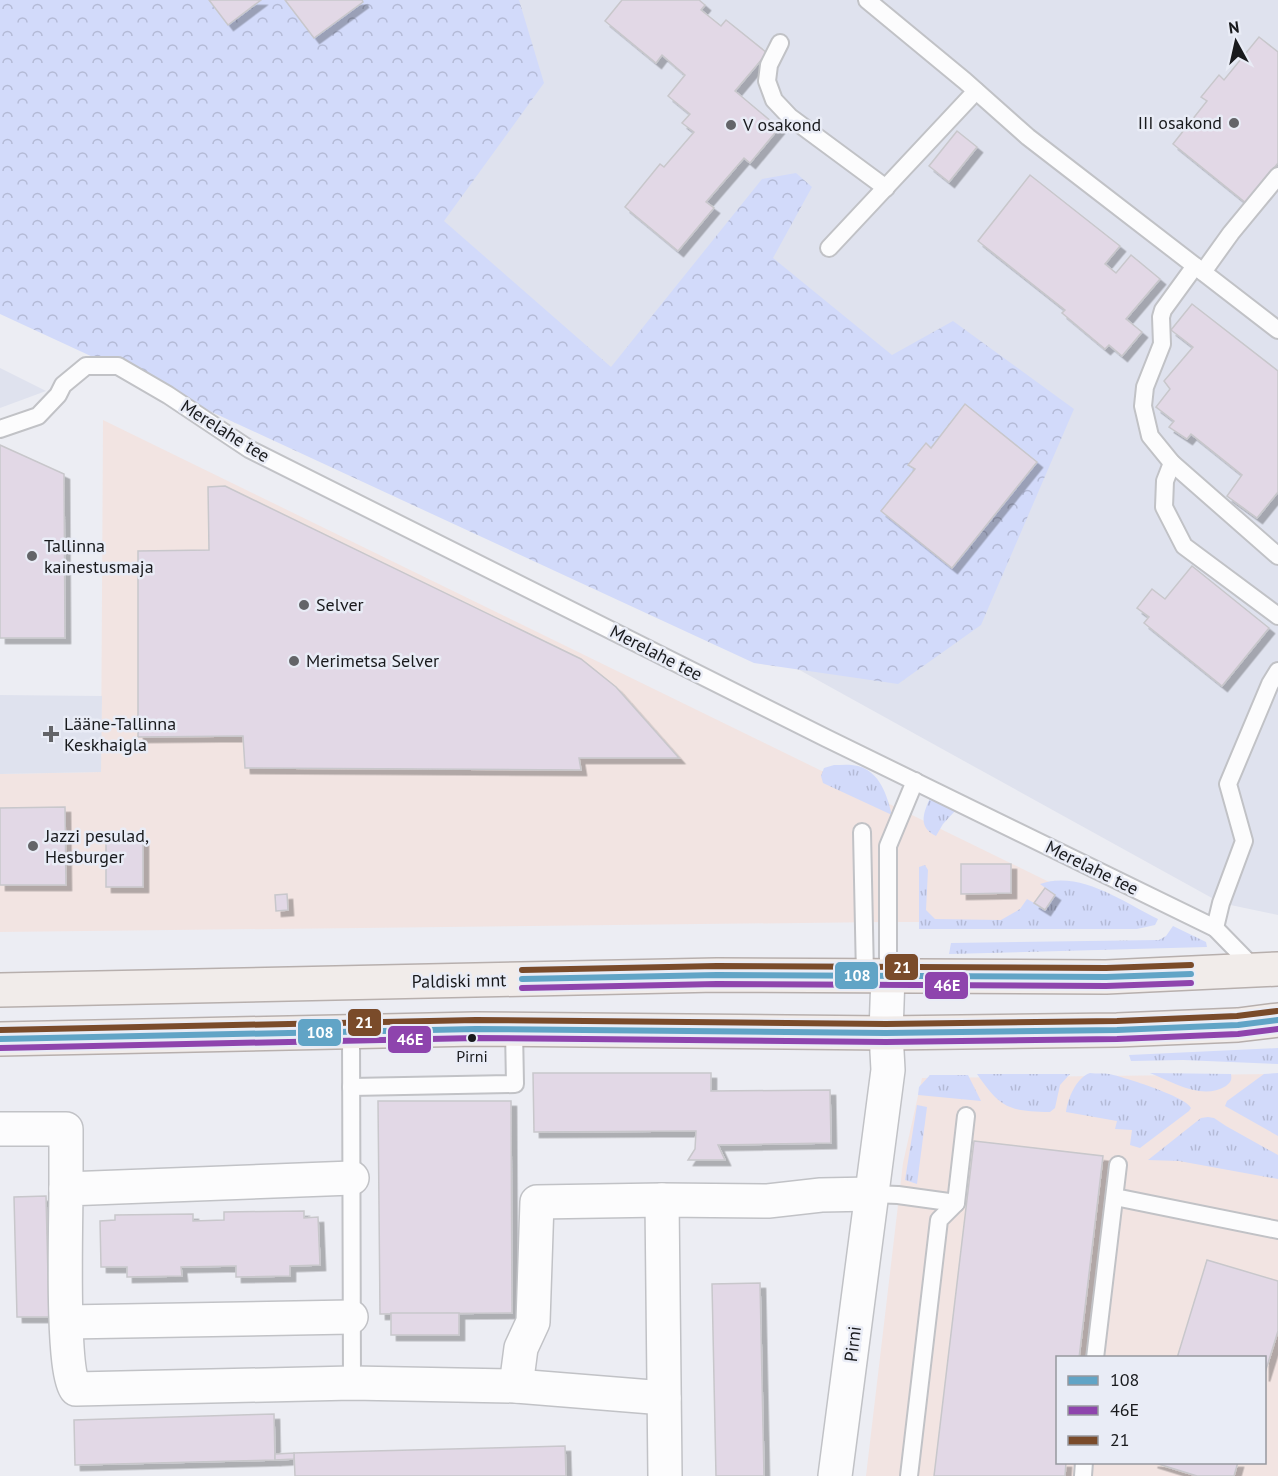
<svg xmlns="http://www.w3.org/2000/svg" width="1278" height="1476" viewBox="0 0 1278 1476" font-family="'PT Sans',sans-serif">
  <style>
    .commercial { fill: #f2e4e2; fill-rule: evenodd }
    .built { fill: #dfe2ee }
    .grass { fill: url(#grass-tufts) }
    .forest { fill: url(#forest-crowns) }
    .building { fill: #e2d8e6; stroke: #c8c7cb; stroke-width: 1.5; filter: url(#shadow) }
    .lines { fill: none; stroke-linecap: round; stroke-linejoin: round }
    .lane-casing { stroke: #c1c2c6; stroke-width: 20 }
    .street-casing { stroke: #c1c2c6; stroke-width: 36 }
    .primary-casing { stroke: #b7afad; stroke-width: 36 }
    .lane { stroke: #fcfcfd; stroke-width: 16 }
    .street { stroke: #fcfcfd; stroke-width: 33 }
    .primary { stroke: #f1ecea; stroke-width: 33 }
    .bus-1-casing { stroke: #e9ecf6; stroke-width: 10 }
    .bus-2-casing { stroke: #e9ecf6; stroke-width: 10 }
    .bus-3-casing { stroke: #e9ecf6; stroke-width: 10 }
    .bus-1 { stroke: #61a4c6; stroke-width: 6 }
    .bus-2 { stroke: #8e44ad; stroke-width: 6 }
    .bus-3 { stroke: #7a4b2a; stroke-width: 6 }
    .poi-dot { fill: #636468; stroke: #e9ecf6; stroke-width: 2 }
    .bus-dot { fill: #191a1d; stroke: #e9ecf6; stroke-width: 2 }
    .labels { text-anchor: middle; stroke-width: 5; stroke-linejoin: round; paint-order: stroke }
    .bus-label { font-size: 16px; fill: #191a1d; stroke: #e9ecf6 }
    .poi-label { font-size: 18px; fill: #191a1d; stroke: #e9ecf6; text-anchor: start }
    .street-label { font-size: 18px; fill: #191a1d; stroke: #e9ecf6 }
    .line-badge { stroke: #e9ecf6; stroke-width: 2 }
    .badge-label { font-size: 16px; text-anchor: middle; font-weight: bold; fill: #fff }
  </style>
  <defs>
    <pattern id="grass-tufts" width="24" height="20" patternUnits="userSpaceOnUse" patternTransform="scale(1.5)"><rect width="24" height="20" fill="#d2dafa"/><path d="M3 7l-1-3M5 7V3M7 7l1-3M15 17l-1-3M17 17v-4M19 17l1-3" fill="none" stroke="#b4bad6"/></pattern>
    <pattern id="forest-crowns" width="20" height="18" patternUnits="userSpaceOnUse" patternTransform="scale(1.5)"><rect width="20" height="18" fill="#d2dafa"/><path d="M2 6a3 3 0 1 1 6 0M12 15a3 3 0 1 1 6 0" fill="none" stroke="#b4bad6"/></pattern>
    <filter id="shadow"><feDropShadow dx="5.5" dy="5.5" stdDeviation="0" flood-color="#0004"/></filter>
  </defs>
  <rect width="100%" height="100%" fill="#ecedf3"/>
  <g class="commercial">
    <path d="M103,420L1086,900L1083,922H884L0,932V774L101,772Z"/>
    <path d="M1278,1074V1476H866L903,1163L922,1078ZM1058,1358H1264V1462H1058Z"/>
  </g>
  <g class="built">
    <path d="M0,0H1278V915L1221,903L660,593Z"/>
    <path d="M0,368L46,391L0,408Z"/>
    <path d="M0,695L102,696L101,772L0,774Z"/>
  </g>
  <g class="grass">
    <path d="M834,765C841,765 850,764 858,766C880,772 887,795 892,815L823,783L821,776L824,768Z"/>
    <path d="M930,798L955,811L943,824L936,836C918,827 923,814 930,798Z"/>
    <path d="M925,865L928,870L926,910L935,919L1001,920L1020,909L1027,899L1045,909L1055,895L1040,884C1080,870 1123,902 1158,919L1155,925L1137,929H919V867Z"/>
    <path d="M1173,926L1206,942L1207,947L949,954L951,943L1159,940L1166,936Z"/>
    <path d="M1278,1048V1064L1183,1060L1131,1061L1129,1055Z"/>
    <path d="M1090,1073C1097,1074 1103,1073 1109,1074C1124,1077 1187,1097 1191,1108L1189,1111L1140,1148L1130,1145L1132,1130L1115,1129L1117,1121L1066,1112C1068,1098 1076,1078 1090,1073Z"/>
    <path d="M1150,1073L1231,1074C1232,1080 1231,1082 1226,1086C1202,1101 1173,1082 1150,1073Z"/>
    <path d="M1278,1073V1136L1225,1106L1227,1101L1264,1074Z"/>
    <path d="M977,1074H1070L1060,1085L1055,1108L1050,1112C1009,1111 1001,1109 977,1074Z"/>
    <path d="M930,1075H968L981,1101L918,1095L919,1087Z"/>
    <path d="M917,1105L927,1107L917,1184L905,1180Z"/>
    <path d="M1208,1117L1214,1118L1226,1126L1278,1155V1179L1179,1161L1148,1160L1201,1118Z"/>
  </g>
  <path class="forest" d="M0,0H519L544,83L444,221L611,367L762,179L796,173L812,187L773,258L892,355L953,321L1074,409L981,625L898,684L754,663L0,314Z"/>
  <g class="building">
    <path d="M209,0H261L228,25Z"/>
    <path d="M285,0H362L363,2L314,38Z"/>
    <path d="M622,0H699L705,5L701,10L721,26L726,20L767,53L735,91L779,128L750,163L744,158L706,202L714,208L678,251L625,207L660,164L664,167L694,132L682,123L690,114L668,96L685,75L662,55L656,63L605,21Z"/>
    <path d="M1259,37L1278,52V163L1246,203L1173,144L1207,101L1201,97L1219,75L1224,80Z"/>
    <path d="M957,131L977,147L949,182L929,166Z"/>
    <path d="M1030,175L1120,246L1105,264L1116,273L1131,255L1160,279L1126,319L1142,332L1122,356L1109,345L1105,349L1062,313L1065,310L978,241Z"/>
    <path d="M1192,304L1278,371V492L1257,518L1227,496L1242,475L1191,434L1187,439L1169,427L1174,421L1156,407L1170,389L1164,381L1193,347L1171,330Z"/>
    <path d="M965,404L1037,462L952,568L881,511L915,469L908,465L926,443L931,448Z"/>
    <path d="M0,445L64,474L65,638H0Z"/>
    <path d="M225,486L581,659L616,687L679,758H579L581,770L245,768L243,736L138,737V551L209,550L208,487Z"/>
    <path d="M1192,566L1269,628L1222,686L1144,623L1149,617L1137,608L1152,589L1165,599Z"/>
    <path d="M65,807L66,885H0V808Z"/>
    <rect x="106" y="836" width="37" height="51"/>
    <path d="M961,864H1011V893L961,894Z"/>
    <path d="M1045,888L1055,895L1045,910L1034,903Z"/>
    <path d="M287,894L288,910L276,911L275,895Z"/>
    <path d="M533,1073H711V1091L830,1090L831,1143L718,1145L725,1160H688L695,1149L696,1131L534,1132Z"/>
    <path d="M378,1101H511L512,1313L380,1314Z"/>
    <path d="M974,1141L1103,1156L1079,1358H1058V1462H1066L1065,1476H934Z"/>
    <path d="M46,1196L49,1317H17L14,1197Z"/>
    <path d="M304,1211V1218L318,1217L320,1265L290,1266V1276L236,1277V1266L181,1267L182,1276L127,1277V1267H101L100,1221L115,1220V1215L193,1214V1221L224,1220V1212Z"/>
    <path d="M1207,1260L1278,1281V1331L1264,1376V1358H1177Z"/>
    <path d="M760,1283L764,1476H716L712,1284Z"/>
    <rect x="391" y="1313" width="68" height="22"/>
    <path d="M274,1414L275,1460L75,1465L74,1420Z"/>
    <path d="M565,1446L566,1476H295L294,1453Z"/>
    <path d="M294,1453V1459L275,1460V1454Z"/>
    <path d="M1152,1462H1238L1234,1476H1197Z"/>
  </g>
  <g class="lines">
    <defs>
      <g id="lane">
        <path d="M867,0L965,81L1028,137L1278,330"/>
        <path d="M780,43L769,65L767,81L774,100L790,117L886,188"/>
        <path d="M829,248L976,91"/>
        <path d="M1195,266L1163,310L1161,317L1162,344L1145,387L1143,406L1150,436L1172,463L1278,556"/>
        <path d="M1203,272L1231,233L1278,176"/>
        <path d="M0,429L38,416L58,395L63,385L86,366H118L168,395L249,449L826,738L1215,928L1257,971"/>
        <path d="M1172,463L1165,481L1164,507L1184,546L1278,616"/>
        <path d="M862,832L865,976L867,982"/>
        <path d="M1215,928L1221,903L1244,841L1228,784L1270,684L1278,671"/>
        <path d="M888,975V846L915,781"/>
        <path d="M351,1032L352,1383"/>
        <path d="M351,1087L515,1084L514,1030"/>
        <path d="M872,1194L898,1195L956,1203"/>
        <path d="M1115,1197L1278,1230"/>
        <path d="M1095,1358L1118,1165"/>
        <path d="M909,1476L939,1220L956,1203L966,1116"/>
        <path d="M1083,1476L1084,1462"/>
      </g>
      <g id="street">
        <path d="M0,1129H66V1189"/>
        <path d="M352,1178L66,1189C66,1222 61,1370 76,1389L352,1383L516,1386L664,1398"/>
        <path d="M67,1322L351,1317"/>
        <path d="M516,1386L521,1348L533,1322L537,1202L662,1200"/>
        <path d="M665,1476L662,1200L768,1201L821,1195L872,1194"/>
        <path d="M835,1476L888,1070L886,1033L888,975"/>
      </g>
      <g id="primary">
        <path d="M0,990L717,975L1106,977L1278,969"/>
        <path d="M0,1039L476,1029L886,1033L1117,1030L1238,1025L1278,1020"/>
      </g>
    </defs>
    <use href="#lane" class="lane-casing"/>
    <use href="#street" class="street-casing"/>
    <use href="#primary" class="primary-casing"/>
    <use href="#lane" class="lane"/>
    <use href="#street" class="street"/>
    <use href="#primary" class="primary"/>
    <defs>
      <g id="bus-1">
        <path d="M522,979L717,975L1106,977L1191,974"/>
        <path d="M0,1039L476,1029L886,1033L1117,1030L1238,1025L1278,1020"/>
      </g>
      <g id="bus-2">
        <path d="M522,988L717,984L1106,986L1191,983"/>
        <path d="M0,1048L476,1038L886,1042L1117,1039L1238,1034L1278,1029"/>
      </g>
      <g id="bus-3">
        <path d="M522,970L717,966L1106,968L1191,965"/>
        <path d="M0,1030L476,1020L886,1024L1117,1021L1237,1016L1277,1011"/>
      </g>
    </defs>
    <use href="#bus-1" class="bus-1-casing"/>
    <use href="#bus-2" class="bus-2-casing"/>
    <use href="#bus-3" class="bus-3-casing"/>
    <use href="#bus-1" class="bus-1"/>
    <use href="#bus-2" class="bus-2"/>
    <use href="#bus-3" class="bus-3"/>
  </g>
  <g class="poi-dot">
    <circle cx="1234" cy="123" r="6"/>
    <circle cx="731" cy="125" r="6"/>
    <circle cx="32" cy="556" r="6"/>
    <circle cx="304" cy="605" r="6"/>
    <circle cx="294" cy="661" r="6"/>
    <path d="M48 725h6v6h6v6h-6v6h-6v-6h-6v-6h6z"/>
    <circle cx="33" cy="846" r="6"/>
  </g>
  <circle class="bus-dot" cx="472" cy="1038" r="5"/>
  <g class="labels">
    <g class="bus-label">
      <text x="472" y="1062">Pirni</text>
    </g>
    <g class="poi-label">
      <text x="1222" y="129" text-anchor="end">III osakond</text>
      <text x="743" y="131">V osakond</text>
      <text x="44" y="552">Tallinna<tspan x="44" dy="21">kainestusmaja</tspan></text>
      <text x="316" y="611">Selver</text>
      <text x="306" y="667">Merimetsa Selver</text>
      <text x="64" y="730">Lääne-Tallinna<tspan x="64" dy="21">Keskhaigla</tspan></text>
      <text x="45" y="842">Jazzi pesulad,<tspan x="45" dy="21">Hesburger</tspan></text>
    </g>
    <g class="street-label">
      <text transform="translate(225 431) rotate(32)" y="6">Merelahe tee</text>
      <text transform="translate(656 653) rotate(27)" y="6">Merelahe tee</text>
      <text transform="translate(1092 868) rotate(26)" y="6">Merelahe tee</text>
      <text transform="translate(459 981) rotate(-1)" y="6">Paldiski mnt</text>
      <text transform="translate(853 1344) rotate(-83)" y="6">Pirni</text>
    </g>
  </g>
  <g class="line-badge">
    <rect x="884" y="953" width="35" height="28" rx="6" fill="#7a4b2a"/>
    <rect x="834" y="961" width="45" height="29" rx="6" fill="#61a4c6"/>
    <rect x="924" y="971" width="45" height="29" rx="6" fill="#8e44ad"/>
    <rect x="347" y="1008" width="35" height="29" rx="6" fill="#7a4b2a"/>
    <rect x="297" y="1018" width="45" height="29" rx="6" fill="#61a4c6"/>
    <rect x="387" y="1025" width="45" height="29" rx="6" fill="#8e44ad"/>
  </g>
  <g class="badge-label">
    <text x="902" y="973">21</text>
    <text x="857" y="981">108</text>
    <text x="947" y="991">46E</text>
    <text x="364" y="1028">21</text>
    <text x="320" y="1038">108</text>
    <text x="410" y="1045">46E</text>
  </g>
  <rect x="1056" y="1356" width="210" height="108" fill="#e9ecf6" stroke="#96989f" stroke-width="1.5"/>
  <rect x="1068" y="1376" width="30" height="9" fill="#61a4c6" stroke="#96989f" stroke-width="1.5"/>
  <text x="1110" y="1386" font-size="18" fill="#191a1d">108</text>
  <rect x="1068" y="1406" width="30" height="9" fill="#8e44ad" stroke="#96989f" stroke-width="1.5"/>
  <text x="1110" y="1416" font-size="18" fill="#191a1d">46E</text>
  <rect x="1068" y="1436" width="30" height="9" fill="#7a4b2a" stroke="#96989f" stroke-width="1.5"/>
  <text x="1110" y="1446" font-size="18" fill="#191a1d">21</text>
  <g transform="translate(1236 42) rotate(352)" stroke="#e9ecf6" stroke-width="4.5" paint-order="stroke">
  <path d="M0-4.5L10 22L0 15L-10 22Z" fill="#191a1d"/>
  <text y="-9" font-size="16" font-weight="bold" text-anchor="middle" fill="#191a1d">N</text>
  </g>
</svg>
